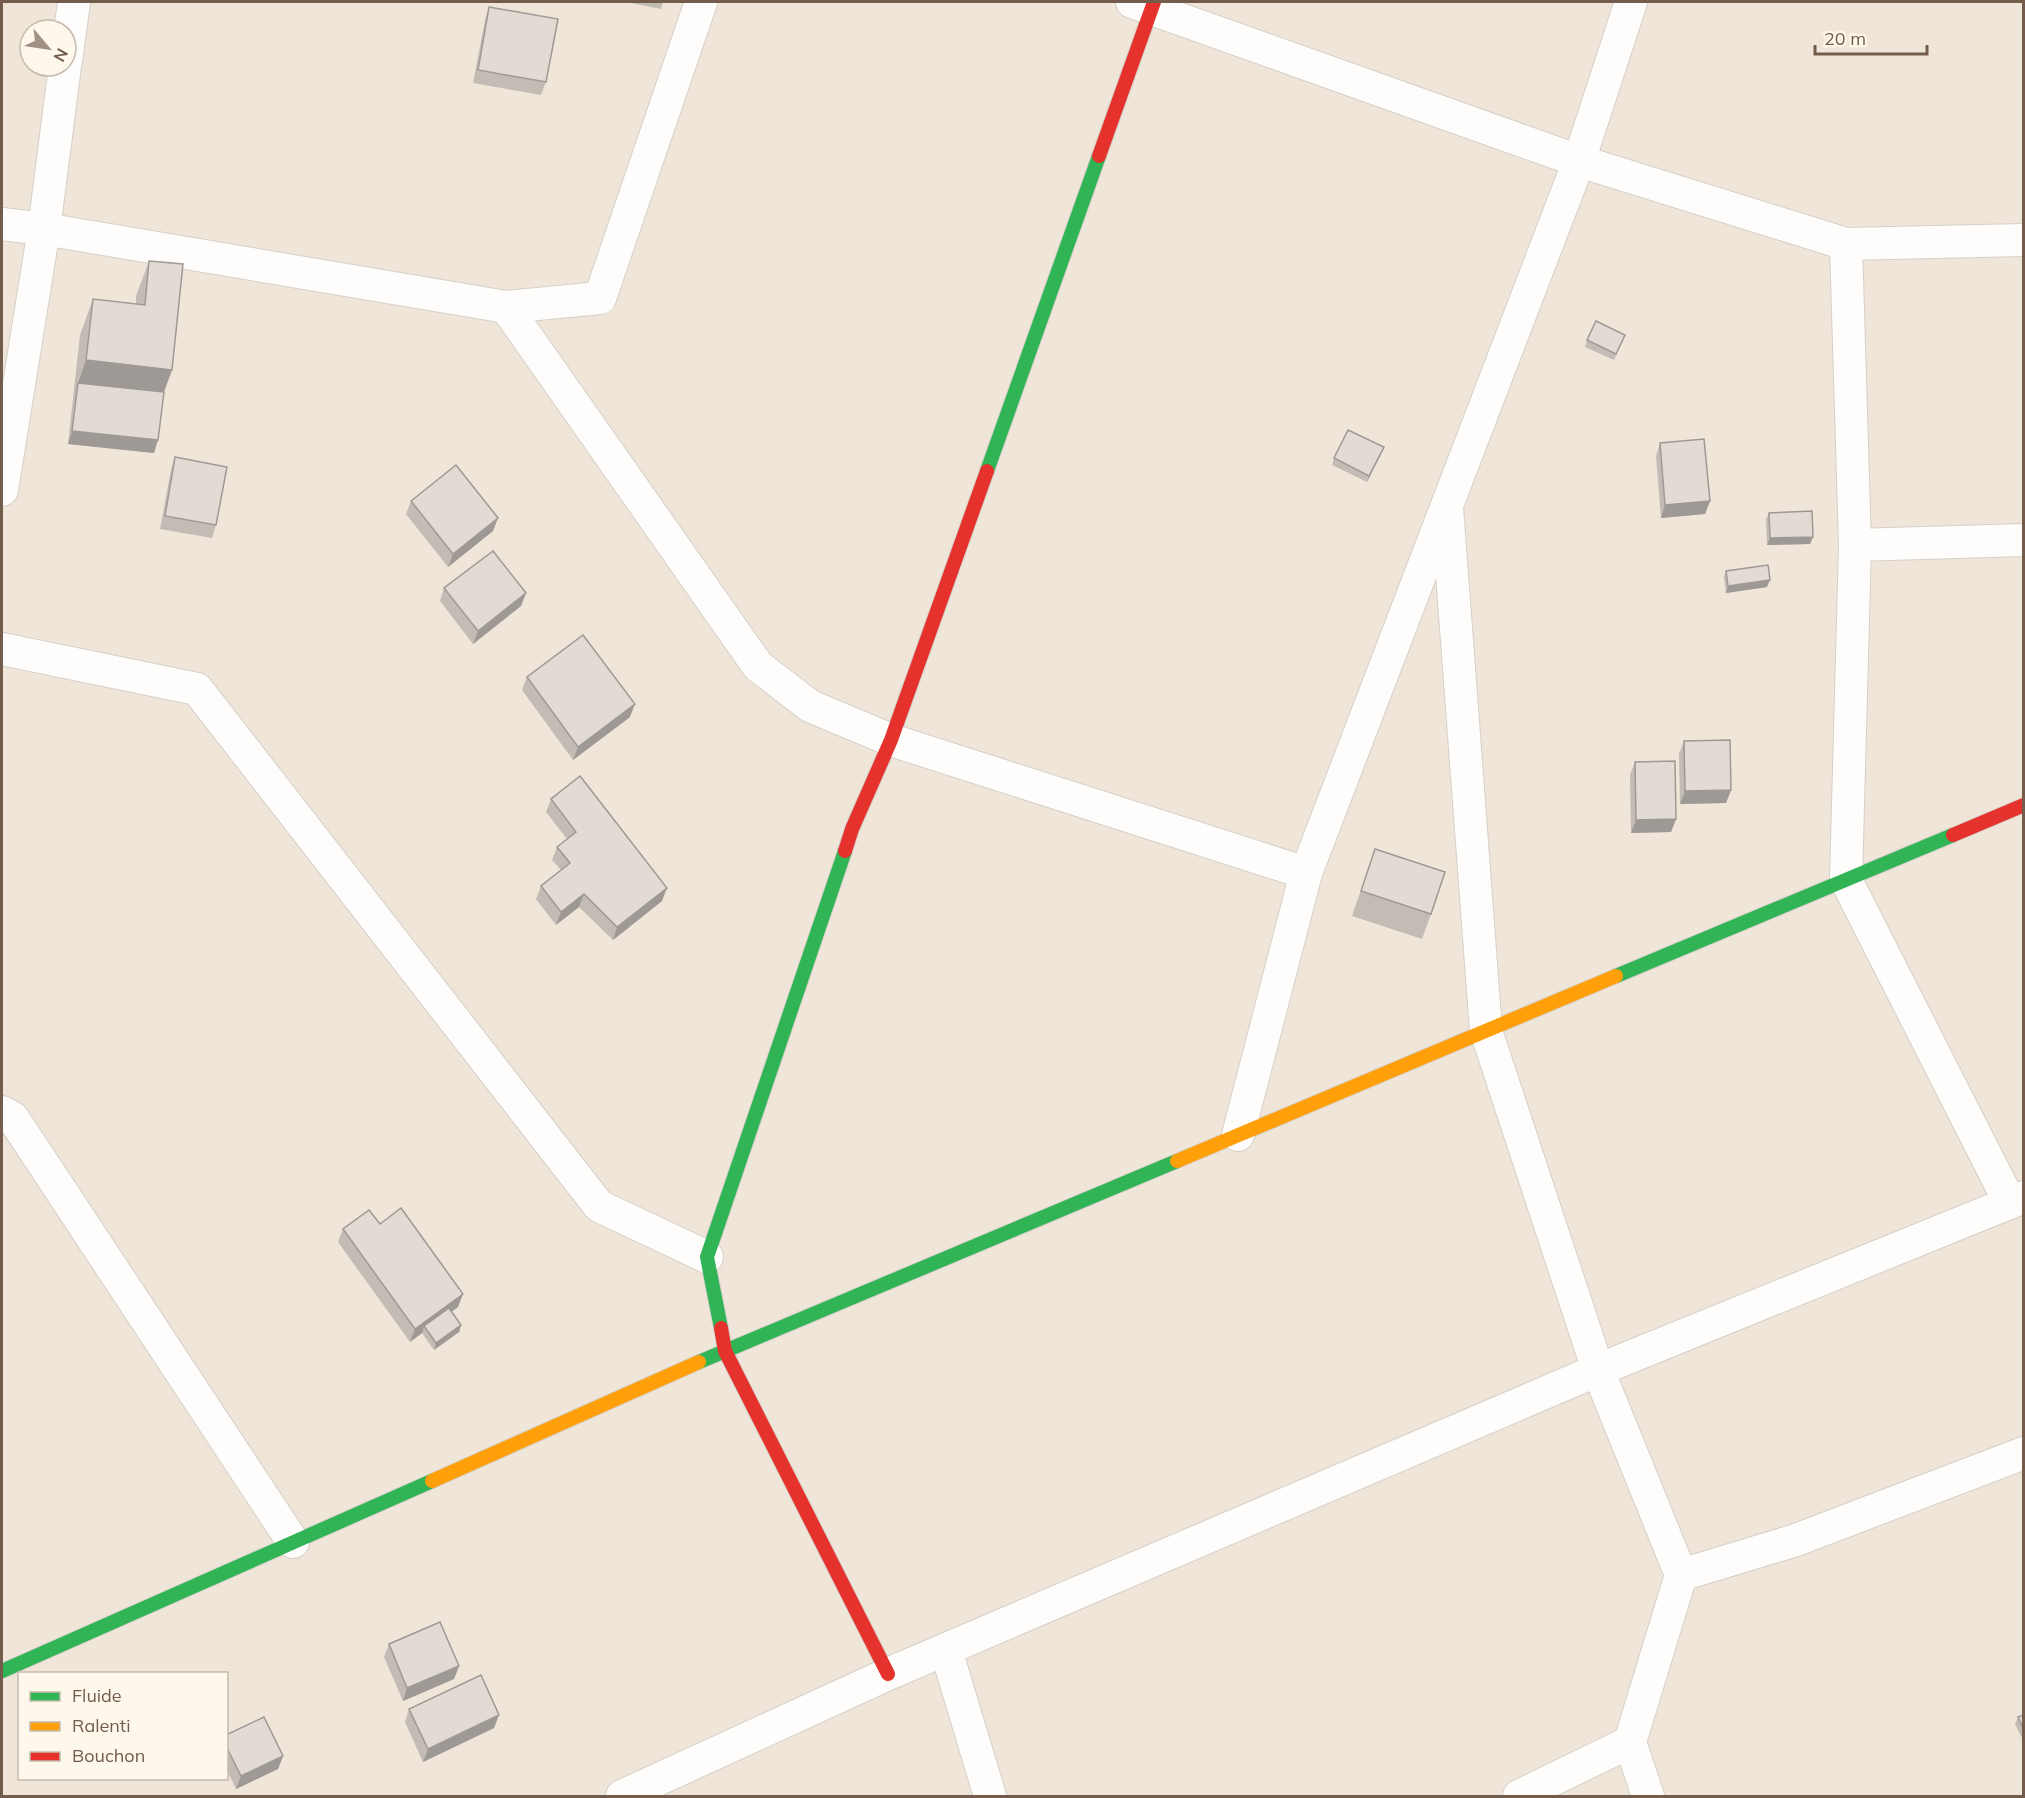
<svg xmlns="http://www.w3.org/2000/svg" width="2025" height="1798" viewBox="0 0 2025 1798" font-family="Mulish,sans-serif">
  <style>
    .residential { fill: #efe6d9; fill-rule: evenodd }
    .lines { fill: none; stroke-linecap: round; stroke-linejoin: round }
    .street-casing { stroke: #d5d0c9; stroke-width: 34 }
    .fast-casing { stroke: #d6d0c9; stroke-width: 16 }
    .slow-casing { stroke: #d6d0c9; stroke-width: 16 }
    .jam-casing { stroke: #d6d0c9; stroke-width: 16 }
    .street { stroke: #fefdfc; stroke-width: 32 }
    .fast { stroke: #30b455; stroke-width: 14 }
    .slow { stroke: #ff9f0a; stroke-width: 14 }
    .jam { stroke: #e5322d; stroke-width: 14 }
    .wall { fill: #c2bcb5 }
    .shaded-wall { fill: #9e9994 }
    .building { fill: #e2dbd3; stroke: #9e9994; stroke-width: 1.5 }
  </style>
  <rect width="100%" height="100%" fill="#f6f3eb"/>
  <path class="residential" d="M2,2H2023V1796H2ZM30,30H66V66H30ZM20,1674H226V1778H20Z"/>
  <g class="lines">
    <defs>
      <g id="street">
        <path d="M1132,2L1579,161L1846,244L2024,240"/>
        <path d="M66,61L74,2"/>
        <path d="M2,224L44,229L506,307L600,298L701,2"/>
        <path d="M1846,244L1855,545L1846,880L2010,1203"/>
        <path d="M506,307L758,666L810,706L891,740L1306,873"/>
        <path d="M2,490L44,229L65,66"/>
        <path d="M1447,507L1486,1031L1598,1370L1681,1575L1630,1742L1648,1796"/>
        <path d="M1855,545L2024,540"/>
        <path d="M2,649L197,689L599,1206L707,1257"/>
        <path d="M2,1112L13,1118L293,1542"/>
        <path d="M1238,1135L1306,873L1579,161L1631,2"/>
        <path d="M1681,1575L1796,1540L2024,1453"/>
        <path d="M946,1650L990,1796"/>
        <path d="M622,1796L888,1674L1598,1370L2024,1197"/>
        <path d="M1519,1796L1630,1742"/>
      </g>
      <g id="fast">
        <path d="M987,471L1099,156"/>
        <path d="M1616,976L1953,835"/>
        <path d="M721,1328L707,1257L845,851"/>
        <path d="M699,1362L1177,1161"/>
        <path d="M2,1671L432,1481"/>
      </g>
      <g id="slow">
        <path d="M1177,1161L1616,976"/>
        <path d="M432,1481L699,1362"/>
      </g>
      <g id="jam">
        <path d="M1099,156L1154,2"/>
        <path d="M1953,835L2024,805"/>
        <path d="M845,851L852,829L891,740L987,471"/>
        <path d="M721,1328L725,1351L888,1674"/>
      </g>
    </defs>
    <use href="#street" class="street-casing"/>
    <use href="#fast" class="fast-casing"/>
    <use href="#slow" class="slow-casing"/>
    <use href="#jam" class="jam-casing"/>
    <use href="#street" class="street"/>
    <use href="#fast" class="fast"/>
    <use href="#slow" class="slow"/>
    <use href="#jam" class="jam"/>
  </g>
  <g class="wall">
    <path d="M626,2H663L661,9Z"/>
    <path d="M489,7L546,82L541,95L473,83L485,20Z"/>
    <path d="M149,261L172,370L164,392L154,453L68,444L80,335L93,299L136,304V296Z"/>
    <path d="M1625,335L1614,360L1585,347L1587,340Z"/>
    <path d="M1660,443L1710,501L1705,514L1661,518L1656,456Z"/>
    <path d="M1384,447L1367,482L1332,465L1334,458Z"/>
    <path d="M175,457L216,525L212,538L160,529L171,470Z"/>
    <path d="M411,501L493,531L448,567L406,514Z"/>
    <path d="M1769,513L1813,537L1810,544L1767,545L1766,519Z"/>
    <path d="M1726,571L1767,587L1726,593L1724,577Z"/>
    <path d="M444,588L526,593L521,606L473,644L440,601Z"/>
    <path d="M527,677L630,717L573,760L522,690Z"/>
    <path d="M1684,741L1731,790L1726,803L1680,804L1679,754Z"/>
    <path d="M1635,762L1676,819L1671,832L1631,833L1630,775Z"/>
    <path d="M551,799L662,901L613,940L579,907L556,925L536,899L541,886L561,870L552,860L557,847L567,839L546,812Z"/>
    <path d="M1375,849L1431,914L1422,939L1352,916Z"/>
    <path d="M380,1224L458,1307L452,1311L461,1325L459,1332L434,1350L422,1333L410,1342L338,1242L343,1229Z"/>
    <path d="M389,1644L459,1666L454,1679L403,1701L384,1657Z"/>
    <path d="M409,1709L494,1728L423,1762L405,1722Z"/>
    <path d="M2024,1715V1742L2015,1724L2018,1717Z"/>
    <path d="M226,1735L283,1756L278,1769L236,1789L226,1768Z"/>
  </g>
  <g class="shaded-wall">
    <path d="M86,360L172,370L159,405L78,383Z"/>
    <path d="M72,431L158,440L154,453L68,444Z"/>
    <path d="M1384,447L1381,454L1367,482L1369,476Z"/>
    <path d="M1710,501L1705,514L1661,518L1665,505Z"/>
    <path d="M498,518L493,531L448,567L453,554Z"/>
    <path d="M1813,537L1810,544L1767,545L1770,538Z"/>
    <path d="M1770,580L1767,587L1726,593L1728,586Z"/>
    <path d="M526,593L521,606L473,644L478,631Z"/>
    <path d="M635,704L630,717L573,760L578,747Z"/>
    <path d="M1731,790L1726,803L1680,804L1685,791Z"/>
    <path d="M1676,819L1671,832L1631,833L1636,820Z"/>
    <path d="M667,888L662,901L613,940L617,927Z"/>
    <path d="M584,894L579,907L556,925L561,912Z"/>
    <path d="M463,1294L458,1307L427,1330L424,1326L422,1333L410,1342L415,1329Z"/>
    <path d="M461,1325L459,1332L434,1350L436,1343Z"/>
    <path d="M459,1666L454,1679L403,1701L407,1688Z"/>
    <path d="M499,1715L494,1728L423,1762L428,1749Z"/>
    <path d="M283,1756L278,1769L236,1789L241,1776Z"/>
  </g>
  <g class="building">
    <path d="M489,7L558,19L546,82L478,70Z"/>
    <path d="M149,261L183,264L172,370L86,360L93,299L145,305Z"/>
    <path d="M1596,321L1625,335L1616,354L1587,340Z"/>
    <path d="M78,383L164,392L158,440L72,431Z"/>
    <path d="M1348,430L1384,447L1369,476L1334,458Z"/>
    <path d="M1704,439L1710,501L1665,505L1660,443Z"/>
    <path d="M175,457L227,467L216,525L165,516Z"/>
    <path d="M456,465L498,518L453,554L411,501Z"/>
    <path d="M1812,511L1813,537L1770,538L1769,513Z"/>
    <path d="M493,551L526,593L478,631L444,588Z"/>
    <path d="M1768,565L1770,580L1728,586L1726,571Z"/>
    <path d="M583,635L635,704L578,747L527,677Z"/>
    <path d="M1730,740L1731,790L1685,791L1684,741Z"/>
    <path d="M1675,761L1676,819L1636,820L1635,762Z"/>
    <path d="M580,776L667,888L617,927L584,894L561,912L541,886L570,863L557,847L576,832L551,799Z"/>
    <path d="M1375,849L1445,872L1431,914L1361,891Z"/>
    <path d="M401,1208L463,1294L415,1329L343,1229L369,1210L380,1224Z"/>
    <path d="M449,1308L461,1325L436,1343L424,1326Z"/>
    <path d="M440,1622L459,1666L407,1688L389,1644Z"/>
    <path d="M481,1675L499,1715L428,1749L409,1709Z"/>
    <path d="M2024,1715V1730L2018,1717Z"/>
    <path d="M264,1717L283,1756L241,1776L226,1746V1735Z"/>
  </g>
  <rect width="2025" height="1798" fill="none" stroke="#735c4c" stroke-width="6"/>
  <rect x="18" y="1672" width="210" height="108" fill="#fef8ec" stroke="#c6baac" stroke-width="1.5"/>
  <rect x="30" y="1692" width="30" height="9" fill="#30b455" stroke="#c6baac" stroke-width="1.5"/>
  <text x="72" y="1702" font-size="18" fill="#735c4c">Fluide</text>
  <rect x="30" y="1722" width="30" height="9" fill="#ff9f0a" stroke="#c6baac" stroke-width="1.5"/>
  <text x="72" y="1732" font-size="18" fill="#735c4c">Ralenti</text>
  <rect x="30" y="1752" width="30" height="9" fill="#e5322d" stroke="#c6baac" stroke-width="1.5"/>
  <text x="72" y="1762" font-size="18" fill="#735c4c">Bouchon</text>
  <g transform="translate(48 48) rotate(119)"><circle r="28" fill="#fef8ec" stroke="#c6baac" stroke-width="1.5"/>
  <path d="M0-4.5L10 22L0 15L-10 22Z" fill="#a19184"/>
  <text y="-9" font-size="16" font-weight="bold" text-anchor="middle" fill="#735c4c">N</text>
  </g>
  <path d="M1815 45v9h112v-9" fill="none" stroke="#735c4c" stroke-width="3"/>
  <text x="1824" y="45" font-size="18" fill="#735c4c" stroke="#fef8ec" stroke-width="4.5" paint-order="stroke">20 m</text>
</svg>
